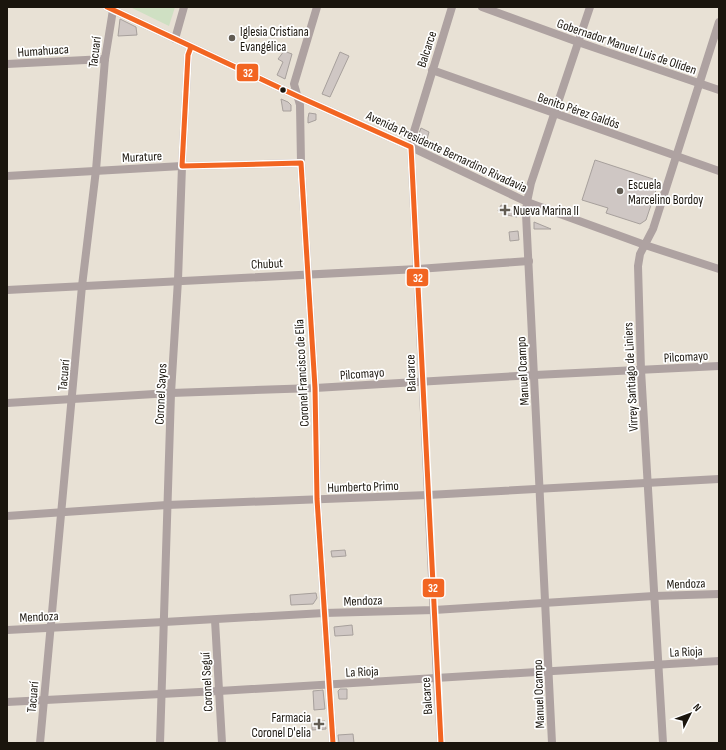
<svg xmlns="http://www.w3.org/2000/svg" width="726" height="750" viewBox="0 0 726 750" font-family="'Sofia Sans Condensed',sans-serif">
  <style>
    .green { fill: #cfe0c3 }
    .building { fill: #cfc7c4; stroke: #a7a09c }
    .lines { fill: none; stroke-linecap: round; stroke-linejoin: round }
    .minor { stroke: #aea2a1; stroke-width: 8 }
    .bus-1-casing { stroke: #fff; stroke-width: 8 }
    .bus-1 { stroke: #f26522; stroke-width: 5 }
    .poi-dot { fill: #625c53; stroke: #fff; stroke-width: 1.5 }
    .bus-dot { fill: #1a150d; stroke: #fff; stroke-width: 1.5 }
    .labels { text-anchor: middle; stroke-width: 3.5; stroke-linejoin: round; paint-order: stroke }
    .poi-label { font-size: 13px; fill: #1a150d; stroke: #fff; text-anchor: start }
    .street-label { font-size: 13px; fill: #1a150d; stroke: #fff }
    .line-badge { stroke: #fff; stroke-width: 1.5 }
    .badge-label { font-size: 11px; text-anchor: middle; font-weight: bold; fill: #fff }
  </style>
  <rect width="100%" height="100%" fill="#e8e1d5"/>
  <path class="green" d="M130,7H175L169,26Z"/>
  <g class="building">
    <path d="M120,19L136,27L137,35L118,36Z"/>
    <path d="M284,51L292,54L285,79L277,75L283,62L278,59Z"/>
    <path d="M340,52L349,56L330,97L322,94Z"/>
    <path d="M281,99L288,102L291,105V111H283Z"/>
    <path d="M309,113L316,114V120L308,123V118Z"/>
    <path d="M421,128L429,132L426,143L417,139Z"/>
    <path d="M595,160L659,181L646,220L640,224L606,213L608,208L582,200Z"/>
    <path d="M501,205L510,209L517,217L507,215L498,211Z"/>
    <path d="M534,222L551,229H534Z"/>
    <path d="M518,231L519,240L510,241L509,232Z"/>
    <path d="M345,550L346,556L332,557L331,551Z"/>
    <path d="M316,593L317,598L313,604L291,605L290,595Z"/>
    <path d="M352,625L353,635L335,636L334,627Z"/>
    <path d="M340,689H347V699H339L338,691Z"/>
    <path d="M323,690L325,709L314,710L313,691Z"/>
    <path d="M325,721L326,729L312,730V722Z"/>
    <path d="M353,734L354,743H339L338,735Z"/>
  </g>
  <g class="lines">
    <g class="minor">
      <path d="M107,7L297,96L411,147L527,202L645,245L719,269"/>
      <path d="M317,7L294,84L300,105L301,163L315,388L317,499L333,743"/>
      <path d="M482,7L578,42L719,90"/>
      <path d="M175,39L184,7"/>
      <path d="M7,64L105,59"/>
      <path d="M432,70L719,171"/>
      <path d="M7,176L182,166L301,163"/>
      <path d="M7,290L418,269L529,261"/>
      <path d="M7,403L171,393L315,388L535,375L719,366"/>
      <path d="M7,516L167,505L428,495L719,479"/>
      <path d="M215,620L222,743"/>
      <path d="M7,630L164,622L324,613L434,610L654,596L719,594"/>
      <path d="M7,702L219,691L719,661"/>
      <path d="M40,743L82,286L96,170L105,59L113,10"/>
      <path d="M160,743L171,393L178,280L182,166L188,55L191,47"/>
      <path d="M441,743L437,678L411,147L412,138L452,7"/>
      <path d="M552,743L526,214L527,202L531,183L590,7"/>
      <path d="M663,743L641,370L638,266L640,254L653,229L719,22"/>
    </g>
    <defs>
      <g id="bus-1">
        <path d="M107,7L297,96L411,147L441,743"/>
        <path d="M191,47L188,55L182,166L301,163L315,388L317,499L333,743"/>
      </g>
    </defs>
    <use href="#bus-1" class="bus-1-casing"/>
    <use href="#bus-1" class="bus-1"/>
  </g>
  <g class="poi-dot">
    <circle cx="232" cy="38" r="4"/>
    <circle cx="620" cy="191" r="4"/>
    <path d="M503 204h4v4h4v4h-4v4h-4v-4h-4v-4h4z"/>
    <path d="M317 718h4v4h4v4h-4v4h-4v-4h-4v-4h4z"/>
  </g>
  <circle class="bus-dot" cx="283" cy="90" r="3.5"/>
  <g class="labels">
    <g class="poi-label">
      <text x="240" y="36">Iglesia Cristiana<tspan x="240" dy="15">Evangélica</tspan></text>
      <text x="628" y="189">Escuela<tspan x="628" dy="15">Marcelino Bordoy</tspan></text>
      <text x="513" y="215">Nueva Marina II</text>
      <text x="311" y="722" text-anchor="end">Farmacia<tspan x="311" dy="15">Coronel D'elia</tspan></text>
    </g>
    <g class="street-label">
      <text transform="translate(627 46) rotate(19)" y="5">Gobernador Manuel Luis de Oliden</text>
      <text transform="translate(426 49) rotate(-72)" y="5">Balcarce</text>
      <text transform="translate(43 50) rotate(-4)" y="5">Humahuaca</text>
      <text transform="translate(94 52) rotate(-83)" y="5">Tacuarí</text>
      <text transform="translate(579 110) rotate(19)" y="5">Benito Pérez Galdós</text>
      <text transform="translate(447 151) rotate(25)" y="5">Avenida Presidente Bernardino Rivadavia</text>
      <text transform="translate(142 156) rotate(-3)" y="5">Murature</text>
      <text transform="translate(267 263) rotate(-3)" y="5">Chubut</text>
      <text transform="translate(686 356) rotate(-3)" y="5">Pilcomayo</text>
      <text transform="translate(522 371) rotate(-93)" y="5">Manuel Ocampo</text>
      <text transform="translate(301 373) rotate(-93)" y="5">Coronel Francisco de Elía</text>
      <text transform="translate(362 373) rotate(-4)" y="5">Pilcomayo</text>
      <text transform="translate(410 373) rotate(-92)" y="5">Balcarce</text>
      <text transform="translate(63 375) rotate(-85)" y="5">Tacuarí</text>
      <text transform="translate(630 377) rotate(-93)" y="5">Virrey Santiago de Liniers</text>
      <text transform="translate(160 394) rotate(-87)" y="5">Coronel Sayos</text>
      <text transform="translate(363 486) rotate(-2)" y="5">Humberto Primo</text>
      <text transform="translate(686 583) rotate(-2)" y="5">Mendoza</text>
      <text transform="translate(363 600) rotate(-2)" y="5">Mendoza</text>
      <text transform="translate(39 616) rotate(-3)" y="5">Mendoza</text>
      <text transform="translate(686 651) rotate(-3)" y="5">La Rioja</text>
      <text transform="translate(362 671) rotate(-3)" y="5">La Rioja</text>
      <text transform="translate(206 682) rotate(-93)" y="5">Coronel Seguí</text>
      <text transform="translate(538 694) rotate(-92)" y="5">Manuel Ocampo</text>
      <text transform="translate(426 696) rotate(-94)" y="5">Balcarce</text>
      <text transform="translate(32 697) rotate(-85)" y="5">Tacuarí</text>
    </g>
  </g>
  <g class="line-badge">
    <rect x="236" y="63" width="23" height="19" rx="4" fill="#f26522"/>
    <rect x="406" y="268" width="23" height="19" rx="4" fill="#f26522"/>
    <rect x="422" y="578" width="23" height="20" rx="4" fill="#f26522"/>
  </g>
  <g class="badge-label">
    <text x="248" y="77">32</text>
    <text x="418" y="282">32</text>
    <text x="433" y="592">32</text>
  </g>
  <rect width="726" height="750" fill="none" stroke="#1a150d" stroke-width="16"/>
  <g transform="translate(690 714) rotate(48)" stroke="#ffffff" stroke-width="3" paint-order="stroke">
  <path d="M0-3L7 15L0 10L-7 15Z" fill="#1a150d"/>
  <text y="-6" font-size="11" font-weight="bold" text-anchor="middle" fill="#1a150d">N</text>
  </g>
</svg>
